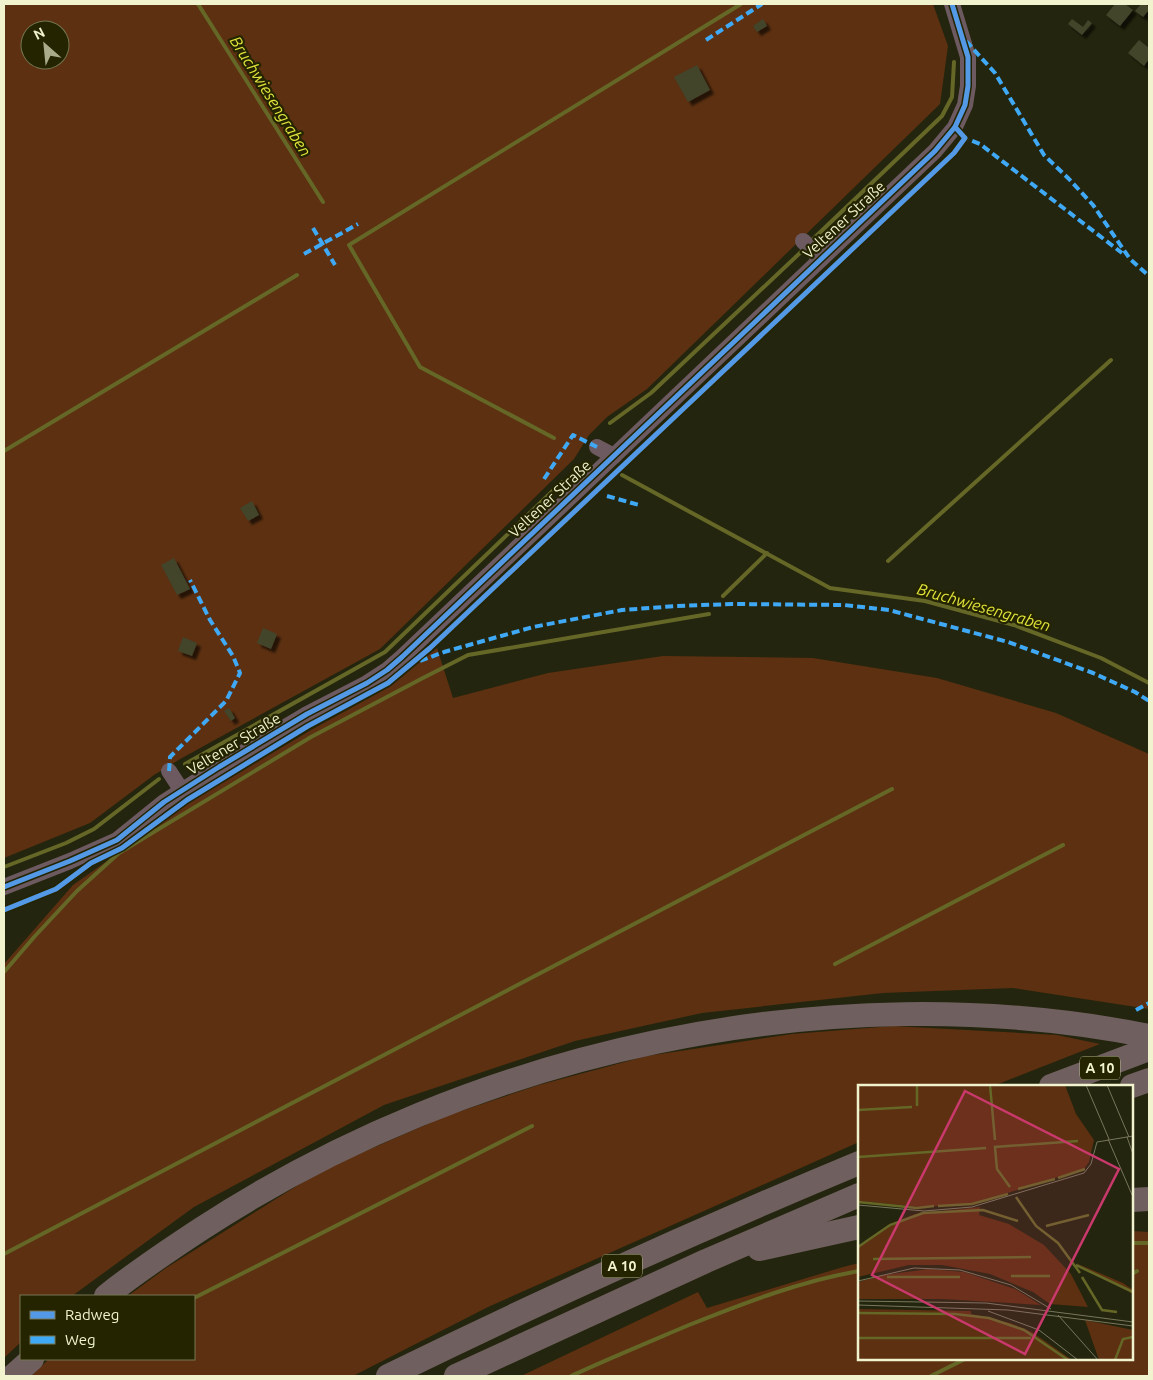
<svg xmlns="http://www.w3.org/2000/svg" width="1153" height="1380" viewBox="0 0 1153 1380" font-family="Ubuntu,sans-serif">
  <style>
    .green { fill: #5c3010; fill-rule: evenodd }
    .lines { fill: none; stroke-linecap: round; stroke-linejoin: round }
    .stream { stroke: #656727; stroke-width: 4 }
    .building { fill: #42442c; filter: url(#shadow) }
    .path { stroke: #635954; stroke-width: 2.5; stroke-dasharray: 4 4; stroke-linecap: butt }
    .minor { stroke: #6c5a60; stroke-width: 16 }
    .highway { stroke: #6f5f5e; stroke-width: 24 }
    .quiet { stroke: #3fa9f5; stroke-width: 4; stroke-dasharray: 8 4; stroke-linecap: butt }
    .cycleway-casing { stroke: #242400; stroke-width: 8 }
    .cycleway { stroke: #5399e6; stroke-width: 5 }
    .labels { text-anchor: middle; stroke-width: 4.5; stroke-linejoin: round; paint-order: stroke }
    .shield { fill: #242400; stroke: #b3b590; stroke-width: 1 }
    .shield-label { font-size: 14px; font-weight: bold; fill: #f0f3ce }
    .street-label { font-size: 15px; fill: #f0f3ce; stroke: #242400 }
    .water-label { font-size: 16px; font-style: italic; fill: #e1e43b; stroke: #242400 }
    .inset-river { fill: none; stroke: #656727; stroke-width: 2.5 }
    .inset-road { fill: none; stroke: #76775b; stroke-width: 1 }
    .view { fill: #c9396c; fill-opacity: 0.15; stroke: #c9396c; stroke-width: 2.5 }
    .inset-edge { fill: none; stroke: #f0f3ce; stroke-width: 2.5 }
  </style>
  <defs>
    <filter id="shadow"><feDropShadow dx="4" dy="4" stdDeviation="1" flood-color="#0009"/></filter>
  </defs>
  <rect width="100%" height="100%" fill="#24250e"/>
  <g class="green">
    <path d="M4,4H933L948,46L940,104L647,389L607,417L589,435L574,459L380,649L182,758L154,775L90,823L4,858ZM30,30H60V60H30Z"/>
    <path d="M437,648L453,698L548,673L663,656L813,658L937,678L1056,713L1149,754V1009L1013,988L883,993L702,1013L575,1041L384,1105L194,1207L72,1296H21V1342L4,1358V964L73,885L192,801L311,730L391,686Z"/>
    <path d="M893,1026L1057,1035L1100,1044L993,1086H859V1142L488,1307L353,1376H31L49,1359H194V1296H128L166,1268L322,1170L446,1116L539,1085L647,1056L792,1034Z"/>
    <path d="M1132,1231L1149,1232V1376H521L698,1292L707,1308L843,1267L859,1263V1359H1132Z"/>
  </g>
  <g class="lines">
    <g class="stream">
      <path d="M198,4L323,202"/>
      <path d="M812,240L942,116L952,97L954,62"/>
      <path d="M610,423L651,393L801,252"/>
      <path d="M554,438L420,367L349,245L741,4"/>
      <path d="M4,451L297,275"/>
      <path d="M622,475L830,588L925,601L1014,625L1101,658L1149,683"/>
      <path d="M888,561L1111,360"/>
      <path d="M723,596L767,553"/>
      <path d="M185,764L385,652L562,482"/>
      <path d="M4,867L66,843L94,829L159,779"/>
      <path d="M835,964L1063,845"/>
      <path d="M4,972L35,936L77,891L119,853L311,737L421,679L468,655L709,614"/>
      <path d="M1132,1243H1149"/>
      <path d="M4,1254L892,789"/>
      <path d="M1132,1274L1137,1271"/>
      <path d="M194,1298L532,1126"/>
      <path d="M571,1376C610,1358 649,1342 689,1325C744,1303 801,1281 859,1271"/>
      <path d="M931,1376L965,1359"/>
    </g>
  </g>
  <g class="building">
    <path d="M1115,4H1125L1133,10L1120,26L1106,15Z"/>
    <path d="M1141,4H1145L1149,7V10L1143,17L1135,11Z"/>
    <path d="M763,19L767,26L757,32L753,26Z"/>
    <path d="M1072,19L1083,27L1088,20L1092,23L1082,35L1068,24Z"/>
    <path d="M1139,40L1149,48V59L1144,66L1128,53Z"/>
    <path d="M697,65L710,90L688,102L674,77Z"/>
    <path d="M252,501L259,515L248,521L240,508Z"/>
    <path d="M174,558L190,589L177,595L161,565Z"/>
    <path d="M263,628L277,634L271,649L257,643Z"/>
    <path d="M183,637L197,643L192,656L178,651Z"/>
    <path d="M229,708L235,718L231,721L224,711Z"/>
  </g>
  <g class="lines">
    <g class="path">
      <path d="M949,158L959,147"/>
      <path d="M4,910L56,889L76,874"/>
    </g>
    <g class="minor">
      <path d="M803,241L821,259"/>
      <path d="M597,447L614,456"/>
      <path d="M169,771L182,791"/>
      <path d="M4,887L70,861L117,840L164,802L219,767L307,714L367,683L387,670L402,657L935,151L955,127L965,105L968,86V57L952,4"/>
    </g>
    <g class="highway">
      <path d="M1051,1086L1149,1049"/>
      <path d="M1132,1086L1149,1080"/>
      <path d="M1132,1200L1149,1199"/>
      <path d="M759,1249L859,1227"/>
      <path d="M106,1296C136,1272 169,1250 201,1229C473,1051 829,972 1149,1036"/>
      <path d="M13,1376L32,1359"/>
      <path d="M388,1376C543,1300 700,1229 859,1163"/>
      <path d="M456,1376L706,1261L859,1195"/>
    </g>
    <g class="quiet">
      <path d="M706,40L762,4"/>
      <path d="M966,41L995,73L1044,155L1069,179L1093,205L1130,259L1149,276"/>
      <path d="M962,135L965,138L980,144L1122,253"/>
      <path d="M313,228L335,265"/>
      <path d="M304,254L358,224"/>
      <path d="M544,479L573,435L597,447"/>
      <path d="M607,496L639,505"/>
      <path d="M420,661L444,652L533,627L622,610L677,606L732,604L844,605L889,610L1008,642L1093,673L1135,692L1149,701"/>
      <path d="M169,771L170,757L226,701L240,673L233,656L210,620L190,580"/>
      <path d="M1136,1010L1149,1003"/>
    </g>
    <defs>
      <g id="cycleway">
        <path d="M4,887L70,861L117,840L164,802L219,767L307,714L367,683L387,670L402,657L935,151L955,127L965,105L968,86V57L952,4"/>
        <path d="M4,910L56,889L91,863L122,848L187,800L308,726L388,683L430,648L954,153L965,138L955,127"/>
      </g>
    </defs>
    <use href="#cycleway" class="cycleway-casing"/>
    <use href="#cycleway" class="cycleway"/>
  </g>
  <g class="labels">
    <g class="shield">
      <rect x="1080" y="1056.5" width="40" height="23" rx="4"/>
      <rect x="602" y="1254.5" width="40" height="23" rx="4"/>
    </g>
    <g class="shield-label">
      <text x="1100" y="1073">A 10</text>
      <text x="622" y="1271">A 10</text>
    </g>
    <g class="street-label">
      <text transform="translate(844 220) rotate(-43)" y="5">Veltener Straße</text>
      <text transform="translate(550 499) rotate(-43)" y="5">Veltener Straße</text>
      <text transform="translate(234 744) rotate(-31)" y="5">Veltener Straße</text>
    </g>
    <g class="water-label">
      <text transform="translate(271 96) rotate(58)" y="6">Bruchwiesengraben</text>
      <text transform="translate(984 607) rotate(16)" y="6">Bruchwiesengraben</text>
    </g>
  </g>
  <g transform="translate(858 1085)">
    <rect width="275" height="275" fill="#24250e"/>
    <path d="M0,0H207L218,29L236,55L231,77L226,84L114,119L64,122L0,116ZM122,122L121,130L151,139L186,160L213,189L230,222L192,219L175,207L132,189L84,180H51L0,192V161L32,139L57,129ZM218,178L265,198L275,205V209ZM71,184L106,187L157,204L183,220L84,214H0V197L25,190ZM0,224L113,226V229L152,238L174,247L214,275H0ZM227,235L275,245V275H241Z" fill="#5c3010"/>
    <path class="inset-river" d="M59,0V21M132,0L137,55M0,25L54,22M0,72L128,63M200,93L227,84M152,102L139,84L137,62L220,56M160,104L197,94M158,112L178,141L200,158L222,188M0,117L59,123L76,121M80,121L114,119L150,109M188,141L231,130M0,162L32,140L65,128L125,125L160,136M15,174L173,172M218,180L275,207M153,191H192M29,192H102M224,192L244,225L259,227M0,228L97,229L131,233L166,245L210,275M0,253H173M257,275L265,254L275,252"/>
    <path class="inset-road" d="M228,0L251,54M249,0L271,52M269,52L275,69M250,54L275,112M0,120L66,126L114,122L226,88L233,79L239,57L275,51M0,196L56,183L102,185L153,200L193,224M0,216L128,218L275,237M0,220L150,225L275,241M130,226L181,245L220,275M200,230L240,275"/>
    <path class="view" d="M107,6L261,84L167,269L14,190Z"/>
    <rect width="275" height="275" class="inset-edge"/>
  </g>
  <rect width="1153" height="1380" fill="none" stroke="#f0f3ce" stroke-width="10"/>
  <rect x="20" y="1295" width="175" height="65" fill="#242400" stroke="#767752"/>
  <rect x="30" y="1311" width="25" height="8" fill="#5399e6" stroke="#767752"/>
  <text x="65" y="1320" font-size="15" fill="#f0f3ce">Radweg</text>
  <rect x="30" y="1336" width="25" height="8" fill="#3fa9f5" stroke="#767752"/>
  <text x="65" y="1345" font-size="15" fill="#f0f3ce">Weg</text>
  <g transform="translate(45 45) rotate(333)"><circle r="24" fill="#242400" stroke="#767752"/>
  <path d="M0-4L9 19L0 12L-9 19Z" fill="#a9ab8b"/>
  <text y="-8" font-size="14" font-weight="bold" text-anchor="middle" fill="#f0f3ce">N</text>
  </g>
</svg>
